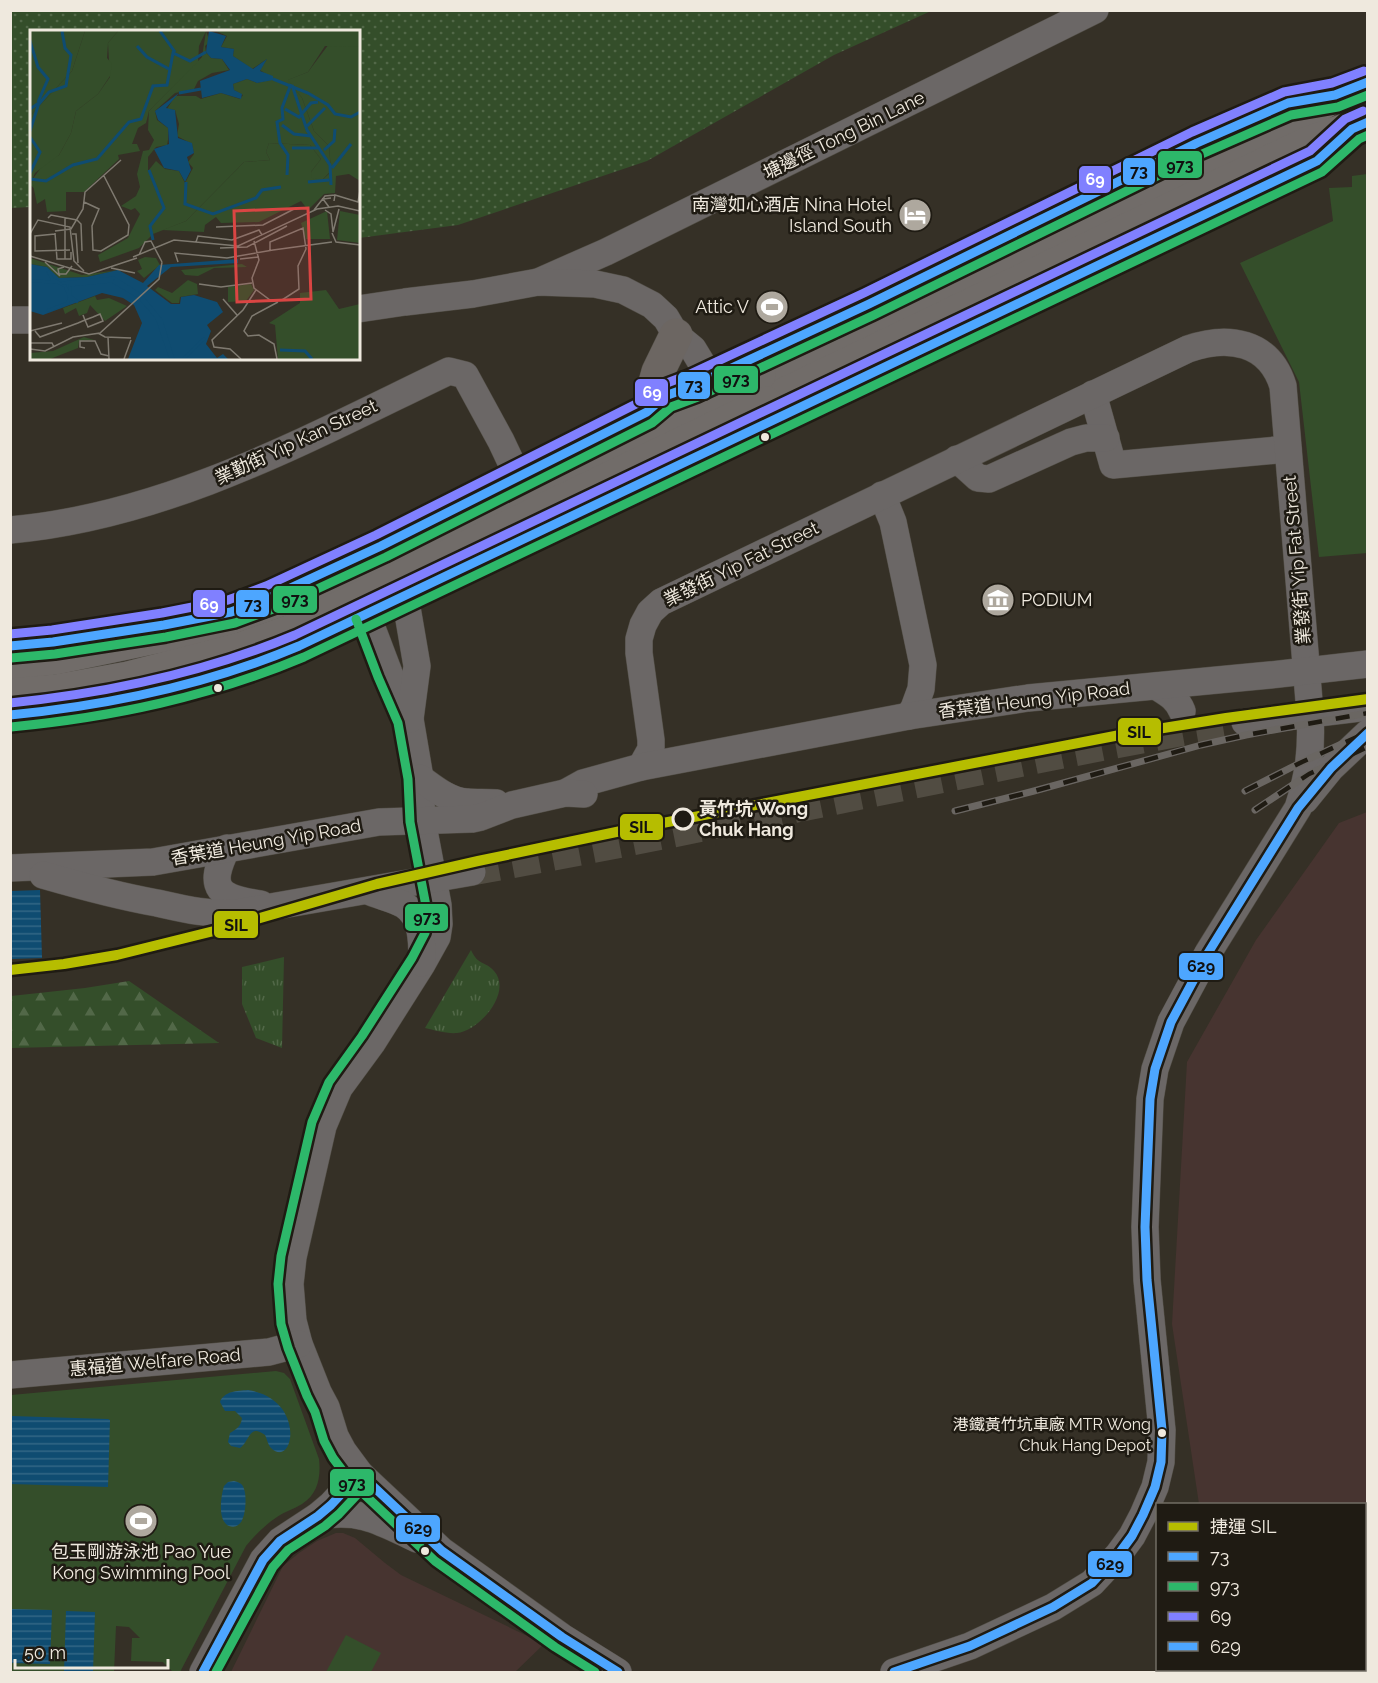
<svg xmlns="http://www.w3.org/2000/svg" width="1378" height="1683" viewBox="0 0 1378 1683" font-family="Raleway,'Noto Sans TC',sans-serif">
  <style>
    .education { fill: #473430 }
    .grass { fill: url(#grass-dots) }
    .forest { fill: url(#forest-firs) }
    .park { fill: url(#park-tufts) }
    .pitch { fill: #344e2a }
    .water { fill: url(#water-rules) }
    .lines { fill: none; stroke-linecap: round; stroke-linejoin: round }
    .minor-tunnel { stroke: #514c42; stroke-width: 27; stroke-dasharray: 27 14; stroke-linecap: butt }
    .minor-casing { stroke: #514d45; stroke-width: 28 }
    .major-casing { stroke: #514d45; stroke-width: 34 }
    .highway-casing { stroke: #514d45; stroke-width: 34 }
    .minor { stroke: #6b6766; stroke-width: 27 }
    .major { stroke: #6c6662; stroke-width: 33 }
    .highway { stroke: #716c69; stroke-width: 33 }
    .rail-casing { stroke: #6a6662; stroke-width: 7 }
    .rail { stroke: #1f1b13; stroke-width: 4.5; stroke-dasharray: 14; stroke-linecap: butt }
    .highway-bridge-casing { stroke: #514d45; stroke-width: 34; stroke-linecap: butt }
    .highway-bridge { stroke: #716c69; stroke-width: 33 }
    .bus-1-casing { stroke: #1f1b13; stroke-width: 14 }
    .bus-2-casing { stroke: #1f1b13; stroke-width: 14 }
    .bus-3-casing { stroke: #1f1b13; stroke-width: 14 }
    .bus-4-casing { stroke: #1f1b13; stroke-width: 14 }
    .bus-1 { stroke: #4da6ff; stroke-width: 9 }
    .bus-2 { stroke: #2db86a; stroke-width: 9 }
    .bus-3 { stroke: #8080ff; stroke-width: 9 }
    .bus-4 { stroke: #4da6ff; stroke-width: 9 }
    .metro-1-casing { stroke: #1f1b13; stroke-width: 15 }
    .metro-1 { stroke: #b6bd00; stroke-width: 10 }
    .bus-dot { fill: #efe9de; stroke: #1f1b13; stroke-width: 2 }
    .stop-dot { fill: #1f1b13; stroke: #efe9de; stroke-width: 3 }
    .labels { text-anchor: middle; stroke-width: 5; stroke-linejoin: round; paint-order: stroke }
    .bus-label { font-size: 16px; fill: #efe9de; stroke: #1f1b13; text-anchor: end }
    .street-label { font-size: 18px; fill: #efe9de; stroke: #1f1b13 }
    .poi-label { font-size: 18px; fill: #efe9de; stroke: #1f1b13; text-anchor: end }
    .stop-label { font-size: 18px; font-weight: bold; fill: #efe9de; stroke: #1f1b13; text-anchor: start }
    .inset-river { fill: none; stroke: #0f4c71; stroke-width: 3 }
    .inset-road { fill: none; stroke: #7f7a70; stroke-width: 1.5 }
    .view { fill: #da4543; fill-opacity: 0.15; stroke: #da4543; stroke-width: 3 }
    .inset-edge { fill: none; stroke: #efe9de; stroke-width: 3 }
    .line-badge { stroke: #1f1b13; stroke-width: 2 }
    .badge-label { font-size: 16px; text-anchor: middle; font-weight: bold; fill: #fff }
    .pale-badge-label { font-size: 16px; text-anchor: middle; font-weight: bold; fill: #111 }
  </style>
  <defs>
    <pattern id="grass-dots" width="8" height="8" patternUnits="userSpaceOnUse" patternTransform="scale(1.5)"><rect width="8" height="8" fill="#344e2a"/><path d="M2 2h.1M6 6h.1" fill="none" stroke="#526848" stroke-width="1.8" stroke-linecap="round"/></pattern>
    <pattern id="forest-firs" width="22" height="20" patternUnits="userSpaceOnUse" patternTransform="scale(1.5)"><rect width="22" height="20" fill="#344e2a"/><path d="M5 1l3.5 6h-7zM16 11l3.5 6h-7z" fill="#526848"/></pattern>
    <pattern id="park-tufts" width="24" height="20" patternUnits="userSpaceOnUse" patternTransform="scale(1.5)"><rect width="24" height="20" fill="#344e2a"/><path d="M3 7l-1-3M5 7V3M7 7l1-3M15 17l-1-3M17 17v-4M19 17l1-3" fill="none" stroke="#526848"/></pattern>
    <pattern id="water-rules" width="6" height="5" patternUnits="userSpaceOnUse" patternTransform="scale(1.5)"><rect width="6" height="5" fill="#0f4c71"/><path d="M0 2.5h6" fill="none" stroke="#326685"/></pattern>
  </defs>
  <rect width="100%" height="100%" fill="#353026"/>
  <g class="education">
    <path d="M1367,812V1554H1365L1364,1504H1199L1172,1324L1187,1062L1256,940L1339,823Z"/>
    <path d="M336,1533H343L355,1538L385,1563L401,1575L544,1644L515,1672H231L283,1566L299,1553L317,1541Z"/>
  </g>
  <path class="grass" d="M10,11L11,10L931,11L834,55L647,161L458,225L359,238L358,32H32L31,207L11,208Z"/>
  <g class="forest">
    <path d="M129,981L219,1043L11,1048V996L85,988Z"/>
    <path d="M1365,1554H1368L1367,1672H1175V1670H1364Z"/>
  </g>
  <g class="park">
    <path d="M471,950C478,966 486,961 494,971C513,992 479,1031 457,1033C447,1034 434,1030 425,1028Z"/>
    <path d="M284,957L282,1048L256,1038L242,1004V967Z"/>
  </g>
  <g class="pitch">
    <path d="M1367,174V553L1319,557L1299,382L1240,263L1333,221L1329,188L1352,187V176Z"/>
    <path d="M276,1371L284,1373L290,1379L319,1459C321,1477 318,1494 302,1504C294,1509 284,1512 277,1517C265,1525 255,1535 246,1546L180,1672H173L163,1662L131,1661L132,1638H140L129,1627L116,1626L114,1672H11V1395Z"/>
    <path d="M346,1635L381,1653L371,1672H326Z"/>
  </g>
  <g class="water">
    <path d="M40,890L42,958L11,959V891Z"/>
    <path d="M248,1390C307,1399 294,1470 271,1448C268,1445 267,1439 265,1435C249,1423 250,1441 240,1448L231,1446L228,1442L230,1433C237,1429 241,1426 242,1418L235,1411H225L220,1402C224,1391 237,1391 248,1390Z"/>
    <path d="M11,1416L108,1419L110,1420L108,1487L11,1484Z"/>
    <path d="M234,1481C239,1482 243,1484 244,1489C247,1496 246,1521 238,1525C236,1527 232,1527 229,1526C217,1521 221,1496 224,1486L228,1482Z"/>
    <path d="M12,1609L52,1610L50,1664L11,1663Z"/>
    <path d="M66,1611L95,1612L93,1672H64Z"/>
  </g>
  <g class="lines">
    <path class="minor-tunnel" d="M472,872C601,849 729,823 856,797C986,771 1114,743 1245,722"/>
    <defs>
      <g id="minor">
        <path d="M538,282L606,252L1095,10"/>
        <path d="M358,309L405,302L473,294L538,282L595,284L623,290L652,305L666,318L676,335L693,349L710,377"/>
        <path d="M10,320H32"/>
        <path d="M1093,394L1113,465L1288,449"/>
        <path d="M957,459L978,478L989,479L1071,442L1086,438H1106"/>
        <path d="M882,495L893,522L923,665L921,689L914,708L909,716"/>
        <path d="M10,530C168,516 309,438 449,371L465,375L501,441L518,477"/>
        <path d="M365,595L367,615L389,673L410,719L420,778L422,820L438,905L439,924L437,937L422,964L372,1043L339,1088L323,1126L293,1257L290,1284L293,1321L299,1344L318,1392L326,1407L335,1436L343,1451L360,1474L442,1551L562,1637L618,1672"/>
        <path d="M405,596L417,666L410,719"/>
        <path d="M1156,686C1167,693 1177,698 1182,711"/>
        <path d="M1245,722L1368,707"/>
        <path d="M641,767L651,749V740L639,653V639L643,625L650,612L661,602L1188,349C1228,335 1269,341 1283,386L1310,713C1312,749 1309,774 1298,808L1208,953L1171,1022L1155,1069L1150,1099L1145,1227L1147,1280L1162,1430L1161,1462L1155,1487L1143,1515L1132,1536L1118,1555L1092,1583L1053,1607L970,1646L894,1672"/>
        <path d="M420,778C434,788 449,801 467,802C477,803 487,802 496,803"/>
        <path d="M565,793L583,783L641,767L909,716L1028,698L1270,675L1368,664"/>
        <path d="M1305,800L1331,768L1368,733"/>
        <path d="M227,848C206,889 219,898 261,904"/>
        <path d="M10,868L153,862L379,822L472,819L481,817L512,805L565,793L584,794"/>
        <path d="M43,875C81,886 118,896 157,903C184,909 208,915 236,913L472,872"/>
        <path d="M368,891C379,896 394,899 404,905C423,917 422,943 422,963"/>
        <path d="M10,1375L269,1352L299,1344"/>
        <path d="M318,1516C361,1509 379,1521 417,1539"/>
        <path d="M203,1672L263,1560L280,1541L318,1516L331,1505L360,1474"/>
      </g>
      <g id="major">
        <path d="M647,412L658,372L676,335"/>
        <path d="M610,429L647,412L665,396L693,386L869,304L1197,143L1288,103L1335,95"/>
        <path d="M10,646L53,642L74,639"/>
        <path d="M10,715C81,709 152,696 220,676C292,654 360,617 427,585C532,535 637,485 743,435L1317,161L1352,129"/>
      </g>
      <g id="highway">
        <path d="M759,375L1296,120L1335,95L1368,82"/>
        <path d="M766,403L1310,142L1368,122"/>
      </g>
    </defs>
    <use href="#minor" class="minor-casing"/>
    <use href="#major" class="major-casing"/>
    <use href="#highway" class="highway-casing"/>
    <use href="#minor" class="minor"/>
    <use href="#major" class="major"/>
    <use href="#highway" class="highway"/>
    <defs>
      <g id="rail">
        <path d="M1245,791L1302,762L1368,732"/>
        <path d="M1255,810L1309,774L1368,747"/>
        <path d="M955,811L1034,791L1201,745L1246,735L1368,713"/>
      </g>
    </defs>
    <use href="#rail" class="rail-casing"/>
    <use href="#rail" class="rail"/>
    <defs>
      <g id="highway-bridge">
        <path d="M10,663L55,658L165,635L230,618L281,600L360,566L759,375"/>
        <path d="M10,695L56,691L128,678L240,649L291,631L766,403"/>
      </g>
    </defs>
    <use href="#highway-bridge" class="highway-bridge-casing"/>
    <use href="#highway-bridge" class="highway-bridge"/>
    <defs>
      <g id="bus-1">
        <path d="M10,646L53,642L164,625L231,612L271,597L381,546L647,412L665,396L693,386L869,304L1197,143L1288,103L1335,95L1368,82"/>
        <path d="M10,715C110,705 207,685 299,646L1317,161L1352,129L1368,122"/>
      </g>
      <g id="bus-2">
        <path d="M356,619L378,677L398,723L408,779L410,822L426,906L427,923L425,933L412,958L362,1036L329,1082L312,1122L281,1256L278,1284L281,1324L288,1348L307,1396L315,1412L324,1441L333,1458L351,1482L435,1561L555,1647L595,1672"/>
        <path d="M11,658L55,654L166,637L235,623L276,608L386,557L652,423L671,407L698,397L874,315L1202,154L1291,115L1338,107L1368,95"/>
        <path d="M11,727C113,717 209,697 304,657L1322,172L1359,139L1368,135"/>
        <path d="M216,1672L273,1567L288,1550L325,1526L339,1514L369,1482"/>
      </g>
      <g id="bus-3">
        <path d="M10,634L52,630L162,613L228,600L266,586L376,535L640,402L659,386L688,375L864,293L1192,132L1284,92L1332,83L1364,71"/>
        <path d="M10,703C109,693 204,673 295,635L1310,151L1345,119L1363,111"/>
      </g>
      <g id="bus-4">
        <path d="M203,1672L263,1560L280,1541L318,1516L331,1505L360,1474L442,1551L562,1637L618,1672"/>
        <path d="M894,1672L970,1646L1053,1607L1092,1583L1118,1555L1132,1536L1143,1515L1155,1487L1161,1462L1162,1430L1147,1280L1145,1227L1150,1099L1155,1069L1171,1022L1208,953L1298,808L1331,768L1368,733"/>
      </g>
    </defs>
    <use href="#bus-1" class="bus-1-casing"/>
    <use href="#bus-2" class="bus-2-casing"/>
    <use href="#bus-3" class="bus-3-casing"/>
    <use href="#bus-4" class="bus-4-casing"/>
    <use href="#bus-1" class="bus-1"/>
    <use href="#bus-2" class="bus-2"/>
    <use href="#bus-3" class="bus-3"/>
    <use href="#bus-4" class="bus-4"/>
    <defs>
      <path id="metro-1" d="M10,970L64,964L117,955L222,929L377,884L478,861L621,831L1120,735L1226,718L1368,699"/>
    </defs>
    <use href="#metro-1" class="metro-1-casing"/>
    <use href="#metro-1" class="metro-1"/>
  </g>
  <defs>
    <symbol id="hotel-disc" viewBox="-11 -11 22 22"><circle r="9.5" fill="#aea89e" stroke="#1f1b13"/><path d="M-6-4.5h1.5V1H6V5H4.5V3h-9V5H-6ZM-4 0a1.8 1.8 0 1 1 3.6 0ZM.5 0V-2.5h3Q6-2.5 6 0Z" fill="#fff"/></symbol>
    <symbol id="stadium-disc" viewBox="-11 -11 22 22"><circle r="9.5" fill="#aea89e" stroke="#1f1b13"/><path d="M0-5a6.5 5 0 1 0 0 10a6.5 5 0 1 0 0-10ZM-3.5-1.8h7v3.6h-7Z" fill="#fff"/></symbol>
    <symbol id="museum-disc" viewBox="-11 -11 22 22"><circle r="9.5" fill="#aea89e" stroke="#1f1b13"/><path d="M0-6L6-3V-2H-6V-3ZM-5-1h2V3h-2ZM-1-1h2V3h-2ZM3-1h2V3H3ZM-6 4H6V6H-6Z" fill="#fff"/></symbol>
  </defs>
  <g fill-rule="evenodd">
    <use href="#hotel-disc" x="896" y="196" width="38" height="38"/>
    <use href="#stadium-disc" x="753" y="288" width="38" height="38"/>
    <use href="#museum-disc" x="979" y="581" width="38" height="38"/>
    <use href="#stadium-disc" x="122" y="1502" width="38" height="38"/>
  </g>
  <g class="bus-dot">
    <circle cx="765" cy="437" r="5"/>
    <circle cx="218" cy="688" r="5"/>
    <circle cx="1162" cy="1433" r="5"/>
    <circle cx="425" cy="1551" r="5"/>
  </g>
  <circle class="stop-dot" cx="683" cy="819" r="10"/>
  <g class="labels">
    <g class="bus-label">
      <text x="1151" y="1430">港鐵黃竹坑車廠 MTR Wong<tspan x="1151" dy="21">Chuk Hang Depot</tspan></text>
    </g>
    <g class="street-label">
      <text transform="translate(844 135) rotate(-26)" y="6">塘邊徑 Tong Bin Lane</text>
      <text transform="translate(296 442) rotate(-25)" y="6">業勤街 Yip Kan Street</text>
      <text transform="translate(1297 560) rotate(-95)" y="6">業發街 Yip Fat Street</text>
      <text transform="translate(741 564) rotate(-26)" y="6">業發街 Yip Fat Street</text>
      <text transform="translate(1034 700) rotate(-7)" y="6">香葉道 Heung Yip Road</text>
      <text transform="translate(266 842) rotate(-10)" y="6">香葉道 Heung Yip Road</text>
      <text transform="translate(155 1362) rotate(-5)" y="6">惠福道 Welfare Road</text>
    </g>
    <g class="poi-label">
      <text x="892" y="211">南灣如心酒店 Nina Hotel<tspan x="892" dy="21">Island South</tspan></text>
      <text x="749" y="313">Attic V</text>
      <text x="1021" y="606" text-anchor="start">PODIUM</text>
      <text x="141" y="1558" text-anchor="middle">包玉剛游泳池 Pao Yue<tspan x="141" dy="21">Kong Swimming Pool</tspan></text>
    </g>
    <g class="stop-label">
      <text x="699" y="815">黃竹坑 Wong<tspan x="699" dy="21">Chuk Hang</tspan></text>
    </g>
  </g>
  <g transform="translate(30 30)">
    <rect width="330" height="330" fill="#353026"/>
    <path d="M0,1H55L42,41L0,86ZM88,1H176L169,16L168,32L119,81L116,93L108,98L102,114H107L110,121L88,125L89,129L54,162H36V181L17,182L15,169L7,174L2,150L15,132L29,125L41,103L46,81L68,64L80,47L78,13ZM299,14L330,16V151L319,144L306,146L305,163L294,164L278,180L271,171L229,192L191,193L186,187L175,195L174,202L132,200L156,191L214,132L240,130L236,122L239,113L280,115L291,129L281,142L292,150L301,142L299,116L284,101L272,68L257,50L278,42Z" fill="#344e2a"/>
    <path d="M55,1H88L78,13L77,28L82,34L80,46L68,64L46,81L41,103L29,125L5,143L2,150L4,158L0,155V86L42,41ZM176,1L180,12L175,16L176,22L181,28L192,29L199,40L182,43L168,51L164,59L145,63L125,81L127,90L138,98V110L137,115L126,117L118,127V141L126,131L135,139L149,141L155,153L163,138L158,132L164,124L162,114L147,106L149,94L145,80L137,79L145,66H166L171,69L191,63L210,69L213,65L204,60L203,54L217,49L227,53L243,49L230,40L237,29L222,39L203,26L204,19L191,17L197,6L186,1H330V17L295,16L278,42L258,50L272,68L284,101L299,116L301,141L292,150L282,148L281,142L291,129L280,115L239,113L236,122L240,130L214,132L156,191L123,204L109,218L70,232L68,225L98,208L110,184L105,178L101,180L91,176L106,166L110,157L107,144L113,121L119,120L124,110L118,100L119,81L172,27ZM212,234L217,237L184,238L168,246L155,245L151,240ZM158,250L167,254L168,264L150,267L149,273H142L125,260L128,257L142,263ZM296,260L309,279L330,274V329H248L245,295L239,293L270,273V263ZM54,307L64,310L49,311L48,318L20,329H0V323L23,321Z" fill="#344e2a"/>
    <path d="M0,228L52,245L88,240L57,247L29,248L17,237L0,234ZM65,266L67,270L79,268L97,276L75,291L60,275L57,283L49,286L46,278L35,284L33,278Z" fill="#344e2a"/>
    <path d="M297,181L300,209H276L271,193ZM310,181L330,185V213L307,210ZM115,227L126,228L130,235L114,248L107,241L112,239L108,230ZM221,254L224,260L216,271L198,272V257Z" fill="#344e2a"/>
    <path d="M179,1L196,6L191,17L204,19L203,26L223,39L237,29L230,41L243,46V50L227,53L217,49L203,54L204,60L212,64L211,69L191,63L172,68L170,51L200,40L192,29L181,28L176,22ZM149,63L136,78L145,80L148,108L162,113L164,123L157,127L161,140L155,152L149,141L134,138L124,119L139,114L138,98L128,90L125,81ZM208,229V233L141,237L117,256L141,274H150L151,267L164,265L187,272L193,282L177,295L181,301L176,314L187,328L193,324L198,329H98L112,293L104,275L93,268L72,263L13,285L0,281V234L17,237L29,248L57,247L88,240L113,253L129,235Z" fill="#0f4c71"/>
    <path class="inset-river" d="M130,1L145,22M0,11L8,37L18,49L8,72M107,16L117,27L139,39M243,49L278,63L298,75L305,84L321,87L330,82M262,55L277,100L300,135L301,155M149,63L171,59M9,74L19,62L36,56L41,25L35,18L32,1M0,79L9,73L0,101M255,79L269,87L281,73L288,72M252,95L264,104L281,106M277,96L295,78M0,107L10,122L0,143M262,118H288M294,120L304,111L305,99M302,138L321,114M119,140L134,178L120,196L123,210M257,145L258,125L250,113L247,92L253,89L252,78L261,54M0,149L16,151L43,135L67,129L99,92L111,89L123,56L137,55L143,23L160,31L176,22M156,152L155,174L183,184L226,168L232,160L251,157M278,152L299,150M18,241L22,249L35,256L40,268L48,272L40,266V255L82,251L107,266M84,250L108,265M0,251L27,252M32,253L84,248L109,264M112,267L131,290L143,329M111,268L130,291L142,329M111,269L127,288L141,329M17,281L38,273L39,268M250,320L275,321L282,329M153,329L175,308"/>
    <path class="inset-road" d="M304,171L305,165L328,172L330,160M54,172L69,179L62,196L63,220L71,221L98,205L99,195L74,146M299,177L293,169L301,168M284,180L295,166L305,165M295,180L301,184L303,202L309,179M35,187V229M18,188L21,185L47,190M47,190L51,194L52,221M186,197L233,195L266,178M25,201L41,199L53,179L55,162L91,130M25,203L27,229H41V222M302,203L306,212L330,215M0,204L8,190L40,197L44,231L54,241M25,204L5,206V221L40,220M42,204H46L48,233M224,211L229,230L222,248L224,258L240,270H252L269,259L268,236L276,219L273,198L240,212V221M166,212L168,206L202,210L229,200L232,205M190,218L217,217L257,196M243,220L302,212M109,225L115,212L121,211L132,232M0,226L59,244L107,228M103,227L144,210L208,216L287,179L308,176L330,181M210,229L229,227M15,232L30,246M148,232L145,223L197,228L243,220M34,237L28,239L29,244H36L42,236M81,238L105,243M169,254L191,257L222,253M193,269L207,285M0,301L32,293M5,301L10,307L48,293L55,290L63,287L70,284L73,291L58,297L55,290L53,285M68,303L75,307L101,308M78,307L79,329M0,313H22L24,317M55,318L50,317V311H65L71,324L79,326M0,319L15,321L43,307L70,303L129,249L132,232M94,329L101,310M211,329L200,319L184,317L182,310L213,280L226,260M247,329L244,314L229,305L218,306L214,301L222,286L248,272"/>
    <path class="view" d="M278,178L281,269L207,272L204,181Z"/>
    <rect width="330" height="330" class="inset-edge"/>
  </g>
  <g class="line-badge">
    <rect x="1157" y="150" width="46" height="29" rx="6" fill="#2db86a"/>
    <rect x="1122" y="157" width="34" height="29" rx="6" fill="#4da6ff"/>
    <rect x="1078" y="165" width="34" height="29" rx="6" fill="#8080ff"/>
    <rect x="713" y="365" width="46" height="29" rx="6" fill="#2db86a"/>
    <rect x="677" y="371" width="34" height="29" rx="6" fill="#4da6ff"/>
    <rect x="634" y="378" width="35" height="29" rx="6" fill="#8080ff"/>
    <rect x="272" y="585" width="46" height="29" rx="6" fill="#2db86a"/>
    <rect x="192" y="589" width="34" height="29" rx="6" fill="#8080ff"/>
    <rect x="235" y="589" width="35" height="29" rx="6" fill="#4da6ff"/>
    <rect x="1117" y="717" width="45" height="29" rx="6" fill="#b6bd00"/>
    <rect x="619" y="813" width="45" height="28" rx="6" fill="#b6bd00"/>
    <rect x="404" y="903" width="45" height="29" rx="6" fill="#2db86a"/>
    <rect x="213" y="910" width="46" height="29" rx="6" fill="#b6bd00"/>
    <rect x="1178" y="952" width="46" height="29" rx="6" fill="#4da6ff"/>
    <rect x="329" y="1468" width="46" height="29" rx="6" fill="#2db86a"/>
    <rect x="395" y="1514" width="46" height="29" rx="6" fill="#4da6ff"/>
    <rect x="1087" y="1550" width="46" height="28" rx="6" fill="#4da6ff"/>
  </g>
  <g class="badge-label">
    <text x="1095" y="185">69</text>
    <text x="652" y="398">69</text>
    <text x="209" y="610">69</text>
  </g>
  <g class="pale-badge-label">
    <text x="1180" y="171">973</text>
    <text x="1139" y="177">73</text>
    <text x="736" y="385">973</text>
    <text x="694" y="391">73</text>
    <text x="295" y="605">973</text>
    <text x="253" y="610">73</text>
    <text x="1139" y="738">SIL</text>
    <text x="641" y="833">SIL</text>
    <text x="427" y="923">973</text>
    <text x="236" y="931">SIL</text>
    <text x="1201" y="972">629</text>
    <text x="352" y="1489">973</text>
    <text x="418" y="1534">629</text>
    <text x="1110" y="1570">629</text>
  </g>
  <rect width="1378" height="1683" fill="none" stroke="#efe9de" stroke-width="24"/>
  <rect x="1156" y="1503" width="210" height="168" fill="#1f1b13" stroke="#726d64" stroke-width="1.5"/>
  <rect x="1168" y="1522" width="30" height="9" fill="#b6bd00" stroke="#726d64" stroke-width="1.5"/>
  <text x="1210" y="1533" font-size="18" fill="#efe9de">捷運 SIL</text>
  <rect x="1168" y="1552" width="30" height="9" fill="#4da6ff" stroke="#726d64" stroke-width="1.5"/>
  <text x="1210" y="1563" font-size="18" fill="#efe9de">73</text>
  <rect x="1168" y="1582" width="30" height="9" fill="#2db86a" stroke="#726d64" stroke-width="1.5"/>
  <text x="1210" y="1593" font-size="18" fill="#efe9de">973</text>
  <rect x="1168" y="1612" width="30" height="9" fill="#8080ff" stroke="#726d64" stroke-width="1.5"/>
  <text x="1210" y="1623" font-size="18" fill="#efe9de">69</text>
  <rect x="1168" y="1642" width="30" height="9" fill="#4da6ff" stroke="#726d64" stroke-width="1.5"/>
  <text x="1210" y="1653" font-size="18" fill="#efe9de">629</text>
  <path d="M15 1659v9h153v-9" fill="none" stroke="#efe9de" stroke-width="3"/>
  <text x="24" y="1659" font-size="18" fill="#efe9de" stroke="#1f1b13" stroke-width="4.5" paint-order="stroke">50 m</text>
</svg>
